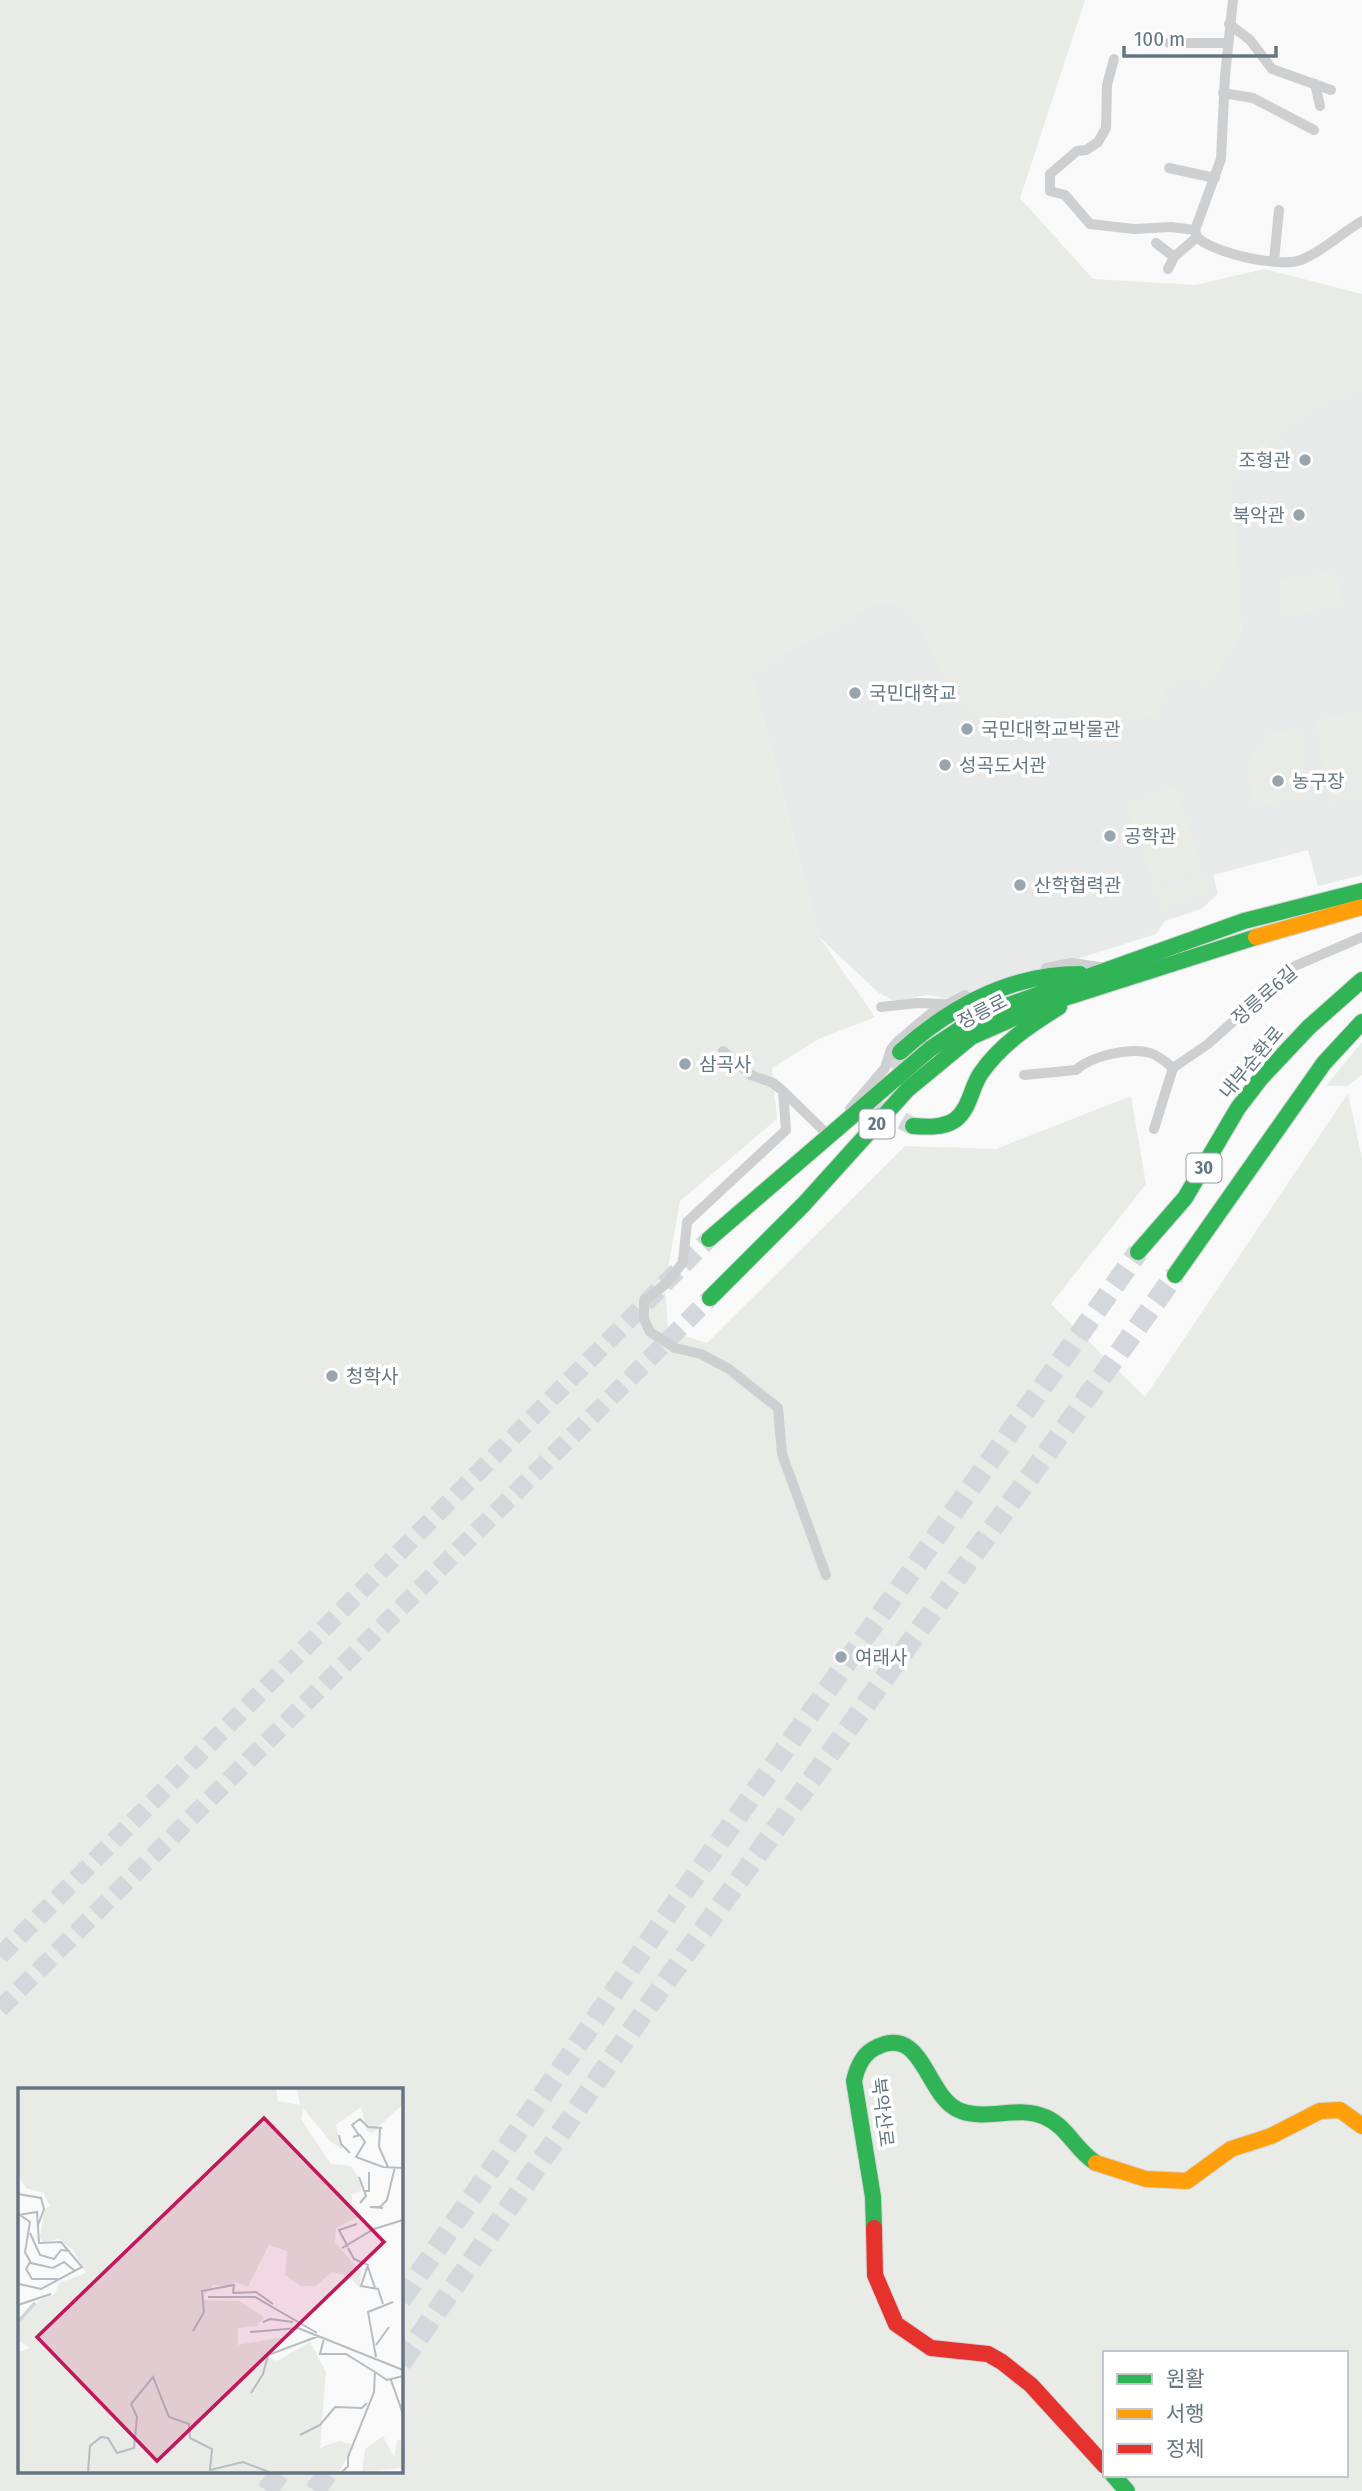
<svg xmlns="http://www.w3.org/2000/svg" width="1362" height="2491" viewBox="0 0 1362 2491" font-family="'Fira Sans Condensed','Noto Sans KR',sans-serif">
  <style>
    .built { fill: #e8e9e9 }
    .green { fill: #e8ebe6; fill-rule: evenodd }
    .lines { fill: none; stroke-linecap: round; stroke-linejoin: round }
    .primary-tunnel { stroke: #d4d8dc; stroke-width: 18; stroke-dasharray: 18 9; stroke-linecap: butt }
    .highway-tunnel { stroke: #d4d8dc; stroke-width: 21; stroke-dasharray: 21 10; stroke-linecap: butt }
    .fast-casing { stroke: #d5d6d7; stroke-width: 18 }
    .slow-casing { stroke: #d5d6d7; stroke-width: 18 }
    .jam-casing { stroke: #d5d6d7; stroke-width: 18 }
    .street { stroke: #cecfd0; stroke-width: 10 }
    .fast { stroke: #30b455; stroke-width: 16 }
    .slow { stroke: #ff9f0a; stroke-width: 16 }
    .jam { stroke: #e5322d; stroke-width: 16 }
    .poi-dot { fill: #99a4ac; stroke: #fff; stroke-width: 2.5 }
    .labels { text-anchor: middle; stroke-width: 7; stroke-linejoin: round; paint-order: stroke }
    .shield { fill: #fff; stroke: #939fa8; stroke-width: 2 }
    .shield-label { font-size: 18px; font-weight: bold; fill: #657683 }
    .poi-label { font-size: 19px; fill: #657683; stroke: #fff; text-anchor: start }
    .street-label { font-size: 19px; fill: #657683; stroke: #fff }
    .inset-river { fill: none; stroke: #ced6d9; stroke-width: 3.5 }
    .inset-road { fill: none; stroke: #b5bdc3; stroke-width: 2 }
    .view { fill: #c2185b; fill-opacity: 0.15; stroke: #c2185b; stroke-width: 3.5 }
    .inset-edge { fill: none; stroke: #657683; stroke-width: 3.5 }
  </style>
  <rect width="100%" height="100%" fill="#f9f9f9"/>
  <path class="built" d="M1362,389V875L1318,886L1308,850L1213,875L1218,894L1201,909L1165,921L1156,934L950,999L927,995L895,1001L879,993L819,937L751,672L881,600L903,608L917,618L929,643L1166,688L1191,675L1206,686L1241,633L1232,479L1283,429L1330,398Z"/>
  <g class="green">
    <path d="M0,0H1085L1020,198L1093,279L1196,285L1264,269L1362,294V389C1308,405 1270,438 1233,479L1241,633L1206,686L1191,676L1166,688L1159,714L1006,741C991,727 971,714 957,698C923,659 941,621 881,600L751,672L819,937L875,1017L819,1039L772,1068L777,1119L680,1201L665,1285L668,1331L707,1343L905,1146L996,1149L1131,1096L1146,1184L1051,1304L1145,1397L1348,1093L1362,1159V2491H0ZM19,2090H401V2472H19ZM1105,2353H1346V2475H1105Z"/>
    <path d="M1337,569L1343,605L1284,616L1278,580Z"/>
    <path d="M1362,711V797L1329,803L1316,719Z"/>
    <path d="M1301,729L1310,797L1253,807L1247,764L1267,733Z"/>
    <path d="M1175,786L1203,867L1154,884L1126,803Z"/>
    <path d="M1207,872L1211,889L1161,909L1155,892Z"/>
    <path d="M1362,1042V1075L1347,1086H1326Z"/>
  </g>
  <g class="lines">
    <g class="primary-tunnel">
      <path d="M900,1052C879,1085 869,1107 913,1126"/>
      <path d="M0,1956L709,1239"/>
      <path d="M0,2009L710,1298"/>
    </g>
    <g class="highway-tunnel">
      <path d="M401,2300L656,1931L1138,1252"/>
      <path d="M401,2363L654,1998L1175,1275"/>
      <path d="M267,2491L280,2472"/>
      <path d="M315,2491L328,2472"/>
    </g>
    <defs>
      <g id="fast">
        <path d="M900,1052C951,1006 1010,974 1080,974"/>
        <path d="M913,1126C927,1127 943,1128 955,1120C970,1109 971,1087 981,1073C1000,1045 1030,1025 1059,1007"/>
        <path d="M709,1239L930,1049L981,1015L1244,921L1362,891"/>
        <path d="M1138,1252L1185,1198L1238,1108L1261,1078L1309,1027L1362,980"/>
        <path d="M1175,1275L1324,1063L1362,1022"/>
        <path d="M710,1298L804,1204L908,1089L971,1037L1046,1004L1256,937"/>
        <path d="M874,2228L873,2197L854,2081C857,2067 863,2053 877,2047C924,2024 926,2099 961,2111C988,2121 1018,2105 1045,2117C1067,2126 1076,2151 1096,2163"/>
        <path d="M1113,2475L1127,2491"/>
      </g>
      <g id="slow">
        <path d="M1256,937L1362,907"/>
        <path d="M1096,2163L1146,2179L1187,2181L1231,2149L1271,2136L1320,2111L1340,2110L1362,2126"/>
      </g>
      <path id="jam" d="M874,2228L875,2275L896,2324L931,2348L988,2354L1002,2362L1031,2385L1105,2466"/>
    </defs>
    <use href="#fast" class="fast-casing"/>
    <use href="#slow" class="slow-casing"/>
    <use href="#jam" class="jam-casing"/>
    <g class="street">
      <path d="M1229,24L1250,40L1272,69L1331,90"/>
      <path d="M1169,43H1228"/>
      <path d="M1114,59L1107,85L1106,128L1098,142L1086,150L1077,151L1050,174V191L1065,195L1090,224L1134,229L1171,227L1195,230"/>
      <path d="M1315,84L1320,106"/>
      <path d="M1223,93L1253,98L1314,130"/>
      <path d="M1169,168L1215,178"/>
      <path d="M1197,237L1195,230L1221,159L1225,76L1233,0"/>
      <path d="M1197,237C1212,253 1280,268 1301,260C1324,251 1341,233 1362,221"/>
      <path d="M1156,243L1174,257"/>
      <path d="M1274,261L1279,210"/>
      <path d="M1168,269L1174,257L1197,237"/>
      <path d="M1046,968L1072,963L1106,968"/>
      <path d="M881,1007L917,1003L945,1004"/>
      <path d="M723,1051L751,1075L773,1083L783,1091"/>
      <path d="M1024,1075L1076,1070C1091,1056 1130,1047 1150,1053C1158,1055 1167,1063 1173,1068"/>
      <path d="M850,1109L885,1068L891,1049L898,1041L930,1014L965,995"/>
      <path d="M1154,1129L1173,1068L1208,1044L1295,966L1362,937"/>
      <path d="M826,1575L782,1454L778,1408L729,1369L701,1354L675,1348L650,1332L644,1319V1301L668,1282L683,1262L687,1222L786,1130L783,1091L827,1134"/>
    </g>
    <use href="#fast" class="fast"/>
    <use href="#slow" class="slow"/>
    <use href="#jam" class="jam"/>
  </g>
  <g class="poi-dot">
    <circle cx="1305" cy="460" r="7"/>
    <circle cx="1299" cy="515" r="7"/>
    <circle cx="855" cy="693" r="7"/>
    <circle cx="967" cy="729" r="7"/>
    <circle cx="945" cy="765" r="7"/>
    <circle cx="1278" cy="781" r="7"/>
    <circle cx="1110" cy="836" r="7"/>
    <circle cx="1020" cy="885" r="7"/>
    <circle cx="685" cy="1064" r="7"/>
    <circle cx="332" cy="1376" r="7"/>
    <circle cx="841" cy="1657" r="7"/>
  </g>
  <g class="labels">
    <g class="shield">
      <rect x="859.5" y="1109.5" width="35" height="29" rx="5"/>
      <rect x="1186.5" y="1153.5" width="35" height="29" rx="5"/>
    </g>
    <g class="shield-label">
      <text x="877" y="1130">20</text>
      <text x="1204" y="1174">30</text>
    </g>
    <g class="poi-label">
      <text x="1291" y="467" text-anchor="end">조형관</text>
      <text x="1285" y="522" text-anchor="end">북악관</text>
      <text x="869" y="700">국민대학교</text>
      <text x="981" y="736">국민대학교박물관</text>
      <text x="959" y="772">성곡도서관</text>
      <text x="1292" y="788">농구장</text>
      <text x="1124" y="843">공학관</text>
      <text x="1034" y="892">산학협력관</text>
      <text x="699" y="1071">삼곡사</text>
      <text x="346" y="1383">청학사</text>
      <text x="855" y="1664">여래사</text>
    </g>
    <g class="street-label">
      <text transform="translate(1264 995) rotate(-41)" y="7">정릉로6길</text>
      <text transform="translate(982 1011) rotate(-27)" y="7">정릉로</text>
      <text transform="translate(1251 1062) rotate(-50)" y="7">내부순환로</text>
      <text transform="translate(883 2112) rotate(83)" y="7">북악산로</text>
    </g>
  </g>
  <g transform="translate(18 2088)">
    <rect width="385" height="385" fill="#f9f9f9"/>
    <path d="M0,1H258L260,13L282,17L279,1H385V16L354,45L349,43L343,19L318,37L324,61L313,54L285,20L283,31L313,76L333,78L340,89L344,102L334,107V114L344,127L318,140L317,154L343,184L342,200L330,188L314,184L297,198H283L267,187L269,163L251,157L230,199L217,194L212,199L196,197L184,208L186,212L221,213L246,229L239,238L220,240V257L265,249L251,269L259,273L292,254L308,284L302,360L321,353L336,357L321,384H0V264L12,260L2,254L0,237L22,212L37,206L41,195L68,185L55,162L41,151L26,154L22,150L26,122L32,118L26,105L8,100L0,88ZM365,348L376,369L379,352L385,353V380L344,384L347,361Z" fill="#e8ebe6"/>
    <path class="inset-river" d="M0,234L17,215"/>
    <path class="inset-road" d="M362,41L361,59L370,79M321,47L323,56L332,65M341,47L334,37L342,31L350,39L364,40M335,49L342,47L347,54L338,69L365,79L385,80M341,89L348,108L342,115M347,103H351V84M0,106L23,110L26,121L20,137M365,120L352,119H362L369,112L377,79M0,127L19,124L21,155L43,154L64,179L23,201L1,196M2,127L12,134L7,164L13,175L35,180L46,174L57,183M12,145L22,167L36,171L43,162L52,163M330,159L321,142L339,136M324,160L356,141L385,132M330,160L336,171L350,177L343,198L360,201L365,216M12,174L8,181L14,191H40M350,179L357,200M215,205L238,204L255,216M190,209H237L299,245M0,217L33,206M245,234L252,231L275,234M175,243L186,224L184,203L216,197L215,205M232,244L280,240L385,282M306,250L302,266H328L357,284M358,257L371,239M358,269L350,224L375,214M373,292L385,326M233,305L245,286L250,267L301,248M282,347L302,337L317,319L344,320L349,315M70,384L72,358L83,349L90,350L99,365L116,360L119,329L113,316L135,289L151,329L171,336L172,350L194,361L192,382L225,374L251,384M324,384L330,378V369L356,304L357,284L369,292L385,288"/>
    <path class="view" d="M246,30L366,154L139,373L19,249Z"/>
    <rect width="385" height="385" class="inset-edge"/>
  </g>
  <rect x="1103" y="2351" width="245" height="126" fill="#ffffff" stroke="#c1c8cd" stroke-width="2"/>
  <rect x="1117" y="2374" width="35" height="10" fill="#30b455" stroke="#c1c8cd" stroke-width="2"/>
  <text x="1166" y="2386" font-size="21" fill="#657683">원활</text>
  <rect x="1117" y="2409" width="35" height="10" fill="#ff9f0a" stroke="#c1c8cd" stroke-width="2"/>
  <text x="1166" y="2421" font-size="21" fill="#657683">서행</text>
  <rect x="1117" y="2444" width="35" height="10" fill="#e5322d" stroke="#c1c8cd" stroke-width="2"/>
  <text x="1166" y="2456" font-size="21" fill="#657683">정체</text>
  <path d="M1124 46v10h152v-10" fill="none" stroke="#657683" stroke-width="3.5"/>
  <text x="1134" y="46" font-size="21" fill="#657683" stroke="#ffffff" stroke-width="5" paint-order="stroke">100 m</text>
</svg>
